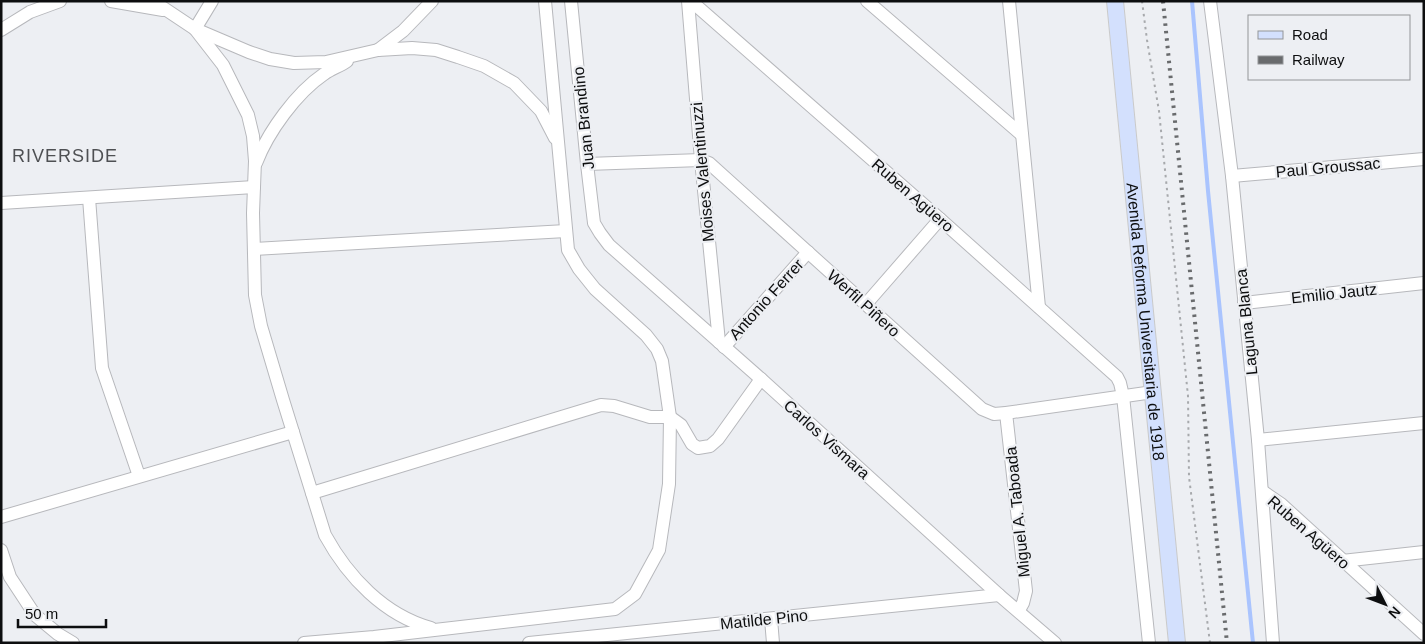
<svg xmlns="http://www.w3.org/2000/svg" width="1425" height="644" viewBox="0 0 1425 644" font-family="Helvetica,sans-serif">
  <style>
    .lines { fill: none; stroke-linecap: round; stroke-linejoin: round }
    .stream { stroke: #aac4fe; stroke-width: 4 }
    .minor-casing { stroke: #b7b8bc; stroke-width: 14 }
    .major-casing { stroke: #cacaca; stroke-width: 18 }
    .path { stroke: #a7a9ac; stroke-width: 2; stroke-dasharray: 2.5 4; stroke-linecap: butt }
    .minor { stroke: #fff; stroke-width: 12 }
    .major { stroke: #d3e0fd; stroke-width: 16 }
    .rail { stroke: #696b6d; stroke-width: 4; stroke-dasharray: 2.5 5; stroke-linecap: butt }
    .labels { text-anchor: middle; stroke-width: 4.5; stroke-linejoin: round; paint-order: stroke }
    .street-label { font-size: 16px; fill: #0d0e0f; stroke: #edeff3 }
    .neighbourhood-label { font-size: 18px; letter-spacing: 1px; fill: #4e5053; stroke: #edeff3 }
  </style>
  <rect width="100%" height="100%" fill="#edeff3"/>
  <g class="lines">
    <path class="stream" d="M1192,1L1208,191L1253,643"/>
    <defs>
      <g id="minor">
        <path d="M111,1L163,10"/>
        <path d="M153,1L195,29L249,52L270,59L294,63L326,62L378,50L412,48L436,50L458,57L484,66L514,83L541,111L555,138"/>
        <path d="M212,1L195,29L223,65L248,115L253,136L255,161L253,213L255,295L261,326L283,400L325,535C348,577 384,615 431,628"/>
        <path d="M571,1L587,164L594,223L600,233L609,245L761,379L999,595L1055,643"/>
        <path d="M688,1L701,160L719,342"/>
        <path d="M691,1L940,219L1117,377L1120,383L1123,396L1149,643"/>
        <path d="M867,1L1022,135"/>
        <path d="M1009,1L1039,307"/>
        <path d="M1210,1L1232,176L1258,440L1273,643"/>
        <path d="M1,30L30,12L60,1"/>
        <path d="M378,50L403,31L432,1"/>
        <path d="M256,163C268,132 296,93 324,74C331,69 340,66 347,61"/>
        <path d="M587,164L701,160L709,163L982,409L994,414L1006,413L1153,392"/>
        <path d="M1232,176L1424,159"/>
        <path d="M89,198L102,368L139,476"/>
        <path d="M1,203L254,187"/>
        <path d="M254,249L566,231"/>
        <path d="M1244,303L1424,283"/>
        <path d="M866,304L940,219"/>
        <path d="M724,347L808,252"/>
        <path d="M1006,413L1026,591L1023,603L1019,610"/>
        <path d="M1258,440L1424,423"/>
        <path d="M1262,491L1281,504L1424,634"/>
        <path d="M312,493L601,405L614,406L650,417H670L681,425L692,444L698,448L710,446L718,439L761,379"/>
        <path d="M1,517L293,432"/>
        <path d="M1,550L10,577L35,615L58,634L73,643"/>
        <path d="M1342,561L1424,552"/>
        <path d="M771,619L773,643"/>
        <path d="M304,643L374,637L615,609L635,594L659,550L669,484L670,417L662,361L657,349L646,335L595,289L579,269L568,250L545,1"/>
        <path d="M529,643L999,595"/>
      </g>
      <g id="major">
        <path id="s1" d="M1115,1L1177,643"/>
      </g>
    </defs>
    <use href="#minor" class="minor-casing"/>
    <use href="#major" class="major-casing"/>
    <path class="path" d="M1142,1L1147,40L1159,111L1188,396L1189,477L1210,643"/>
    <use href="#minor" class="minor"/>
    <use href="#major" class="major"/>
    <path class="rail" d="M1163,1L1227,643"/>
  </g>
  <g class="labels">
    <g class="street-label">
      <text transform="translate(583 118) rotate(-96)" y="6">Juan Brandino</text>
      <text transform="translate(1328 167) rotate(-5)" y="6">Paul Groussac</text>
      <text transform="translate(702 172) rotate(-95)" y="6">Moises Valentinuzzi</text>
      <text transform="translate(913 195) rotate(41)" y="6">Ruben Agüero</text>
      <text transform="translate(1334 293) rotate(-6)" y="6">Emilio Jautz</text>
      <text transform="translate(766 299) rotate(-48)" y="6">Antonio Ferrer</text>
      <text transform="translate(864 303) rotate(42)" y="6">Werfil Piñero</text>
      <text dy="6" stroke="none"><textPath href="#s1" startOffset="322">Avenida Reforma Universitaria de 1918</textPath></text>
      <text transform="translate(1246 322) rotate(-96)" y="6">Laguna Blanca</text>
      <text transform="translate(827 439) rotate(42)" y="6">Carlos Vismara</text>
      <text transform="translate(1017 512) rotate(-96)" y="6">Miguel A. Taboada</text>
      <text transform="translate(1309 532) rotate(41)" y="6">Ruben Agüero</text>
      <text transform="translate(764 619) rotate(-6)" y="6">Matilde Pino</text>
    </g>
    <g class="neighbourhood-label">
      <text x="65" y="162">RIVERSIDE</text>
    </g>
  </g>
  <rect width="1425" height="644" fill="none" stroke="#0d0e0f" stroke-width="5"/>
  <rect x="1248" y="15" width="162" height="65" fill="#edeff3" stroke="#939598"/>
  <rect x="1258" y="31" width="25" height="8" fill="#d3e0fd" stroke="#939598"/>
  <text x="1292" y="40" font-size="15" fill="#0d0e0f">Road</text>
  <rect x="1258" y="56" width="25" height="8" fill="#696b6d" stroke="#939598"/>
  <text x="1292" y="65" font-size="15" fill="#0d0e0f">Railway</text>
  <g transform="translate(1385 604) rotate(132)" stroke="#edeff3" stroke-width="4" paint-order="stroke">
  <path d="M0-4L9 19L0 12L-9 19Z" fill="#0d0e0f"/>
  <text y="-8" font-size="14" font-weight="bold" text-anchor="middle" fill="#0d0e0f">N</text>
  </g>
  <path d="M18 619v8h88v-8" fill="none" stroke="#0d0e0f" stroke-width="2.5"/>
  <text x="25" y="619" font-size="15" fill="#0d0e0f" stroke="#edeff3" stroke-width="4" paint-order="stroke">50 m</text>
</svg>
